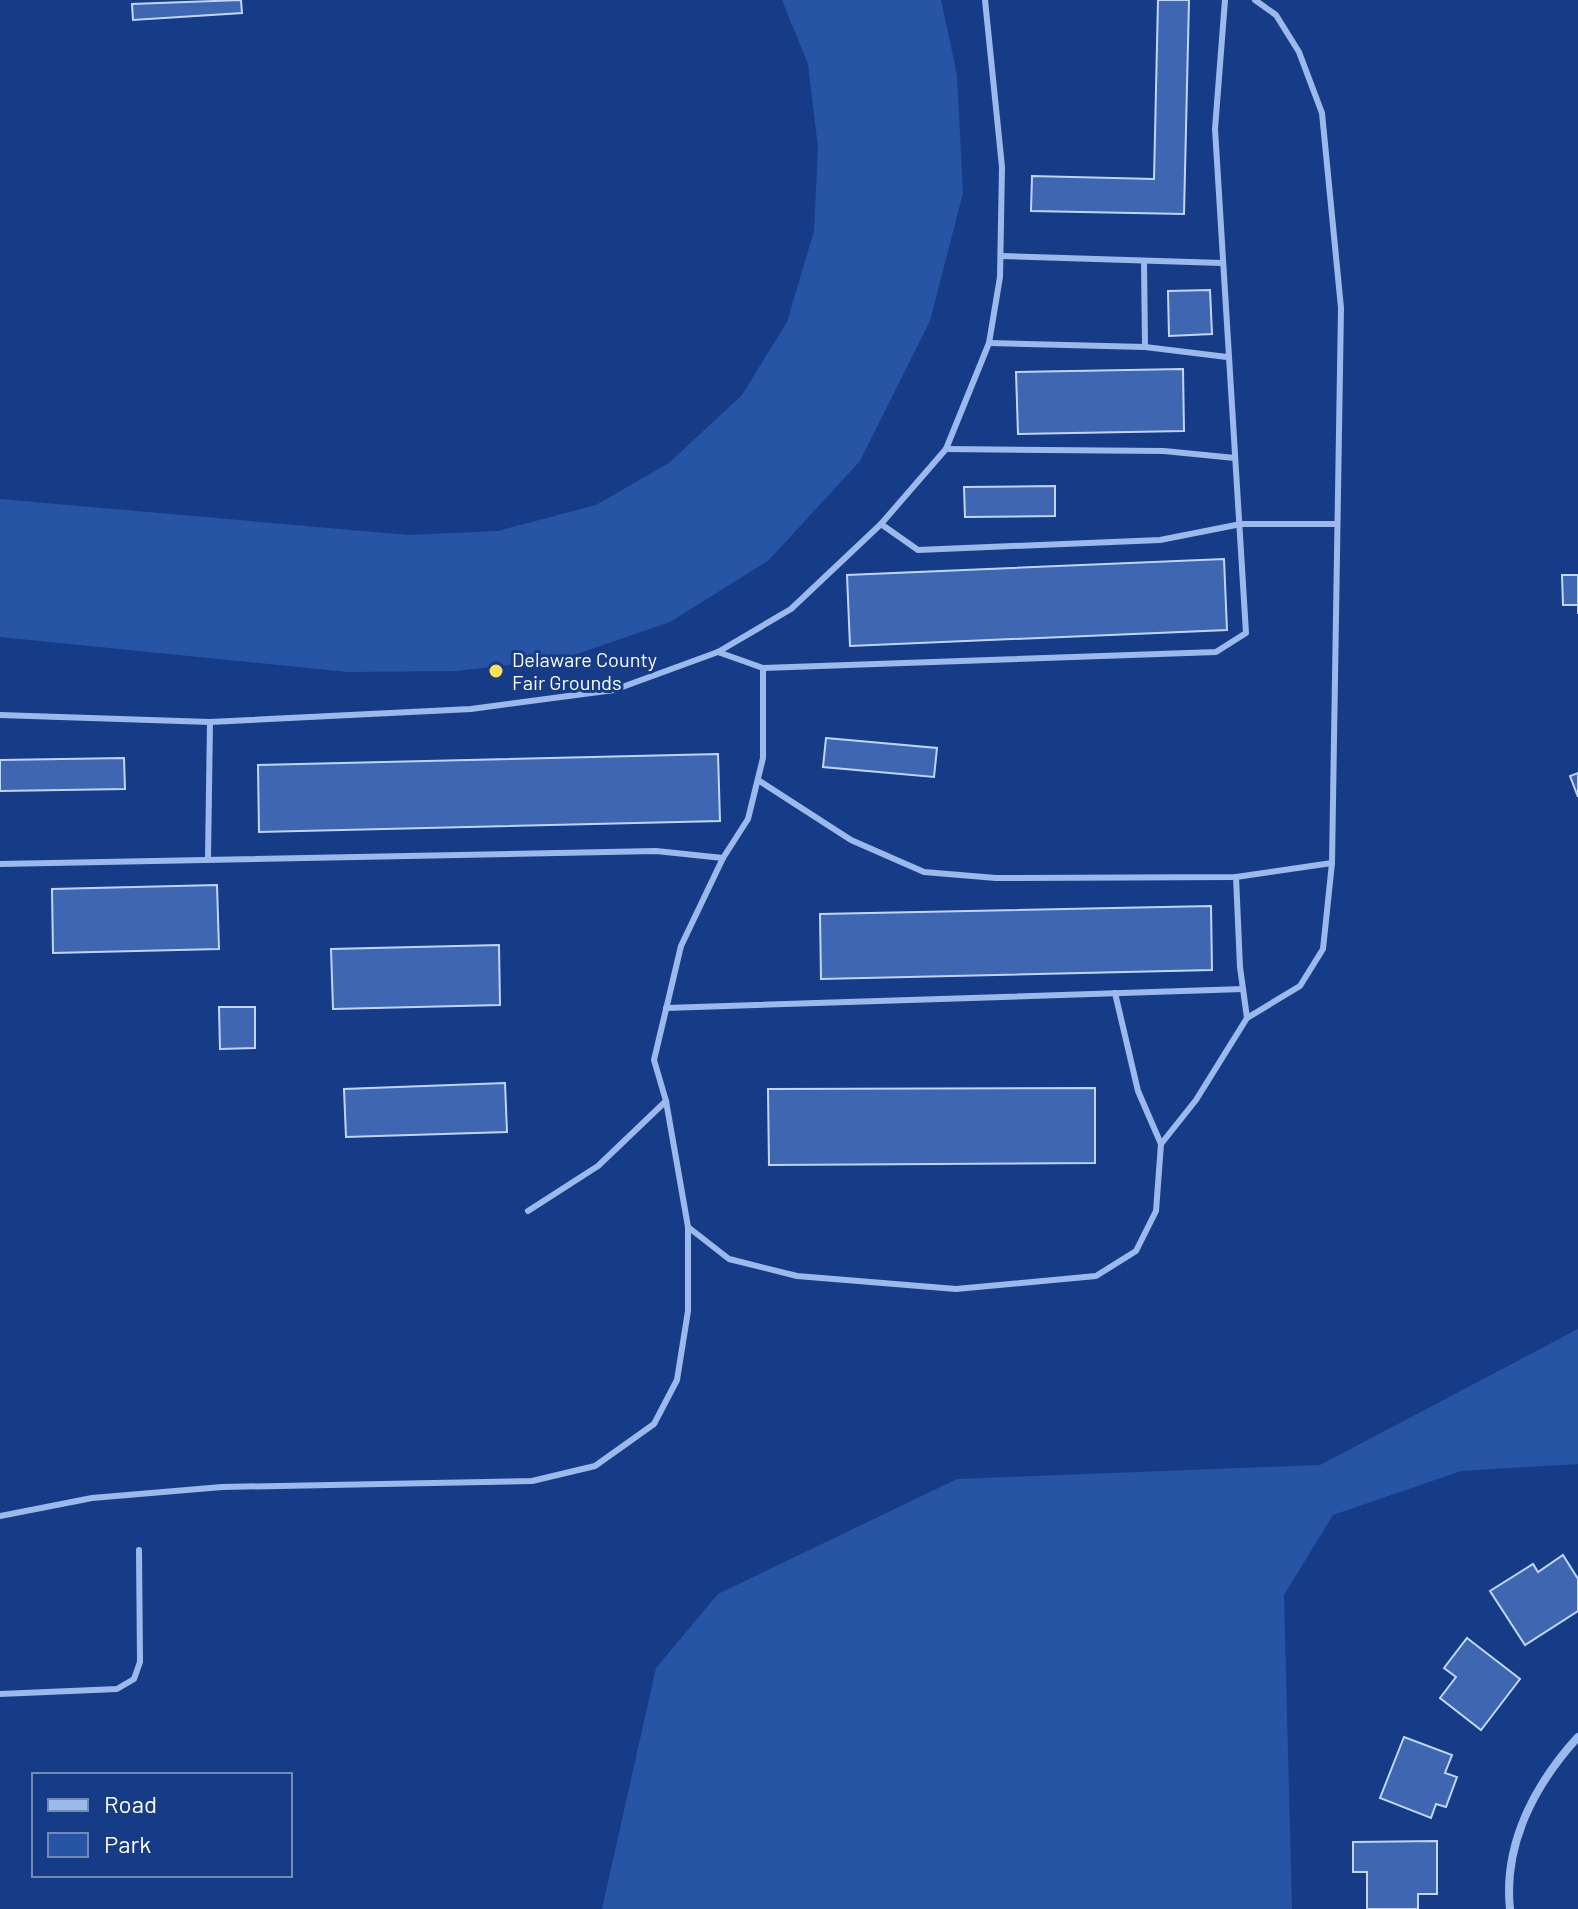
<svg xmlns="http://www.w3.org/2000/svg" width="1578" height="1909" viewBox="0 0 1578 1909" font-family="Barlow,sans-serif">
  <style>
    .green { fill: #2854a5 }
    .building { fill: #3e66b1; stroke: #c1d5fa; stroke-width: 2 }
    .lines { fill: none; stroke-linecap: round; stroke-linejoin: round }
    .service { stroke: #9cb9ee; stroke-width: 6 }
    .minor { stroke: #9cb9ee; stroke-width: 8 }
    .poi-dot { fill: #ffe059; stroke: #163c87; stroke-width: 3 }
    .labels { text-anchor: middle; stroke-width: 6; stroke-linejoin: round; paint-order: stroke }
    .poi-label { font-size: 20px; fill: #fff; stroke: #163c87; text-anchor: start }
  </style>
  <rect width="100%" height="100%" fill="#163c87"/>
  <g class="green">
    <path d="M782,0H941L957,75L963,193L930,321L860,461L769,560L670,622L562,659L456,671L348,672L0,637V499L408,535L498,531L596,505L669,463L742,395L787,322L814,231L818,148L808,64Z"/>
    <path d="M1578,1329V1464L1461,1471L1333,1515L1284,1595L1292,1909H602L656,1668L718,1594L957,1479L1320,1465Z"/>
  </g>
  <g class="building">
    <path d="M241,0L242,13L133,20L132,4Z"/>
    <path d="M1158,0H1189L1184,214L1031,211L1032,176L1154,179Z"/>
    <path d="M1210,290L1212,334L1169,336L1168,291Z"/>
    <path d="M1183,369L1184,431L1018,434L1016,372Z"/>
    <path d="M1055,486V516L965,517L964,487Z"/>
    <path d="M1224,559L1227,630L850,646L847,575Z"/>
    <path d="M1562,575H1578V614V605H1563Z"/>
    <path d="M826,738L937,748L934,777L823,767Z"/>
    <path d="M718,754L720,821L259,832L258,765Z"/>
    <path d="M124,758L125,789L0,791V760Z"/>
    <path d="M1578,773V797L1570,776Z"/>
    <path d="M217,885L219,949L53,953L52,889Z"/>
    <path d="M1211,906L1212,970L821,979L820,914Z"/>
    <path d="M499,945L500,1005L333,1009L331,949Z"/>
    <path d="M219,1007H255V1048L220,1049Z"/>
    <path d="M505,1083L507,1132L346,1137L344,1089Z"/>
    <path d="M1095,1088V1163L769,1165L768,1089Z"/>
    <path d="M1563,1555L1578,1579V1611L1525,1645L1490,1591L1533,1564L1538,1572Z"/>
    <path d="M1467,1638L1520,1679L1481,1730L1440,1698L1456,1677L1444,1668Z"/>
    <path d="M1404,1737L1452,1755L1445,1773L1457,1777L1446,1807L1436,1804L1431,1818L1380,1798Z"/>
    <path d="M1437,1841V1894H1418V1909H1367V1872H1353V1842Z"/>
  </g>
  <g class="lines">
    <g class="service">
      <path d="M1001,256L1222,263"/>
      <path d="M1144,261L1145,347"/>
      <path d="M989,343L1145,347L1227,357"/>
      <path d="M946,449L1164,451L1235,458"/>
      <path d="M881,524L918,550L1160,540L1241,524H1335"/>
      <path d="M718,652L763,668L1216,652L1246,633L1215,129L1225,0"/>
      <path d="M763,668V758L748,819L723,858L681,946L654,1060L666,1101L688,1227L729,1259L797,1276L956,1289L1096,1276L1136,1251L1156,1211L1161,1144L1196,1100L1247,1018L1240,967L1236,877"/>
      <path d="M0,715L210,722L471,709L614,690L718,652L791,609L881,524L946,449L989,343L1000,277L1002,167L985,0"/>
      <path d="M758,780L851,840L924,872L996,878L1236,877L1332,863"/>
      <path d="M208,858L210,722"/>
      <path d="M0,864L656,851L723,858"/>
      <path d="M1115,993L1138,1091L1161,1144"/>
      <path d="M666,1008L1243,989"/>
      <path d="M1247,1018L1300,986L1323,949L1332,863L1341,308L1322,113L1299,52L1276,15L1255,0"/>
      <path d="M528,1211L598,1166L666,1101"/>
      <path d="M0,1516L92,1498L222,1487L532,1481L595,1466L654,1424L677,1380L688,1311V1227"/>
      <path d="M0,1694L117,1689L134,1679L140,1662L139,1550"/>
    </g>
    <path class="minor" d="M1510,1909C1503,1844 1535,1784 1578,1737"/>
  </g>
  <circle class="poi-dot" cx="496" cy="671" r="8"/>
  <g class="labels">
    <g class="poi-label">
      <text x="512" y="667">Delaware County<tspan x="512" dy="23">Fair Grounds</tspan></text>
    </g>
  </g>
  <rect x="32" y="1773" width="260" height="104" fill="#163c87" stroke="#738ab7" stroke-width="2"/>
  <rect x="48" y="1799" width="40" height="12" fill="#9cb9ee" stroke="#738ab7" stroke-width="2"/>
  <text x="104" y="1813" font-size="24" fill="#ffffff">Road</text>
  <rect x="48" y="1833" width="40" height="24" fill="#2854a5" stroke="#738ab7" stroke-width="2"/>
  <text x="104" y="1853" font-size="24" fill="#ffffff">Park</text>
</svg>
